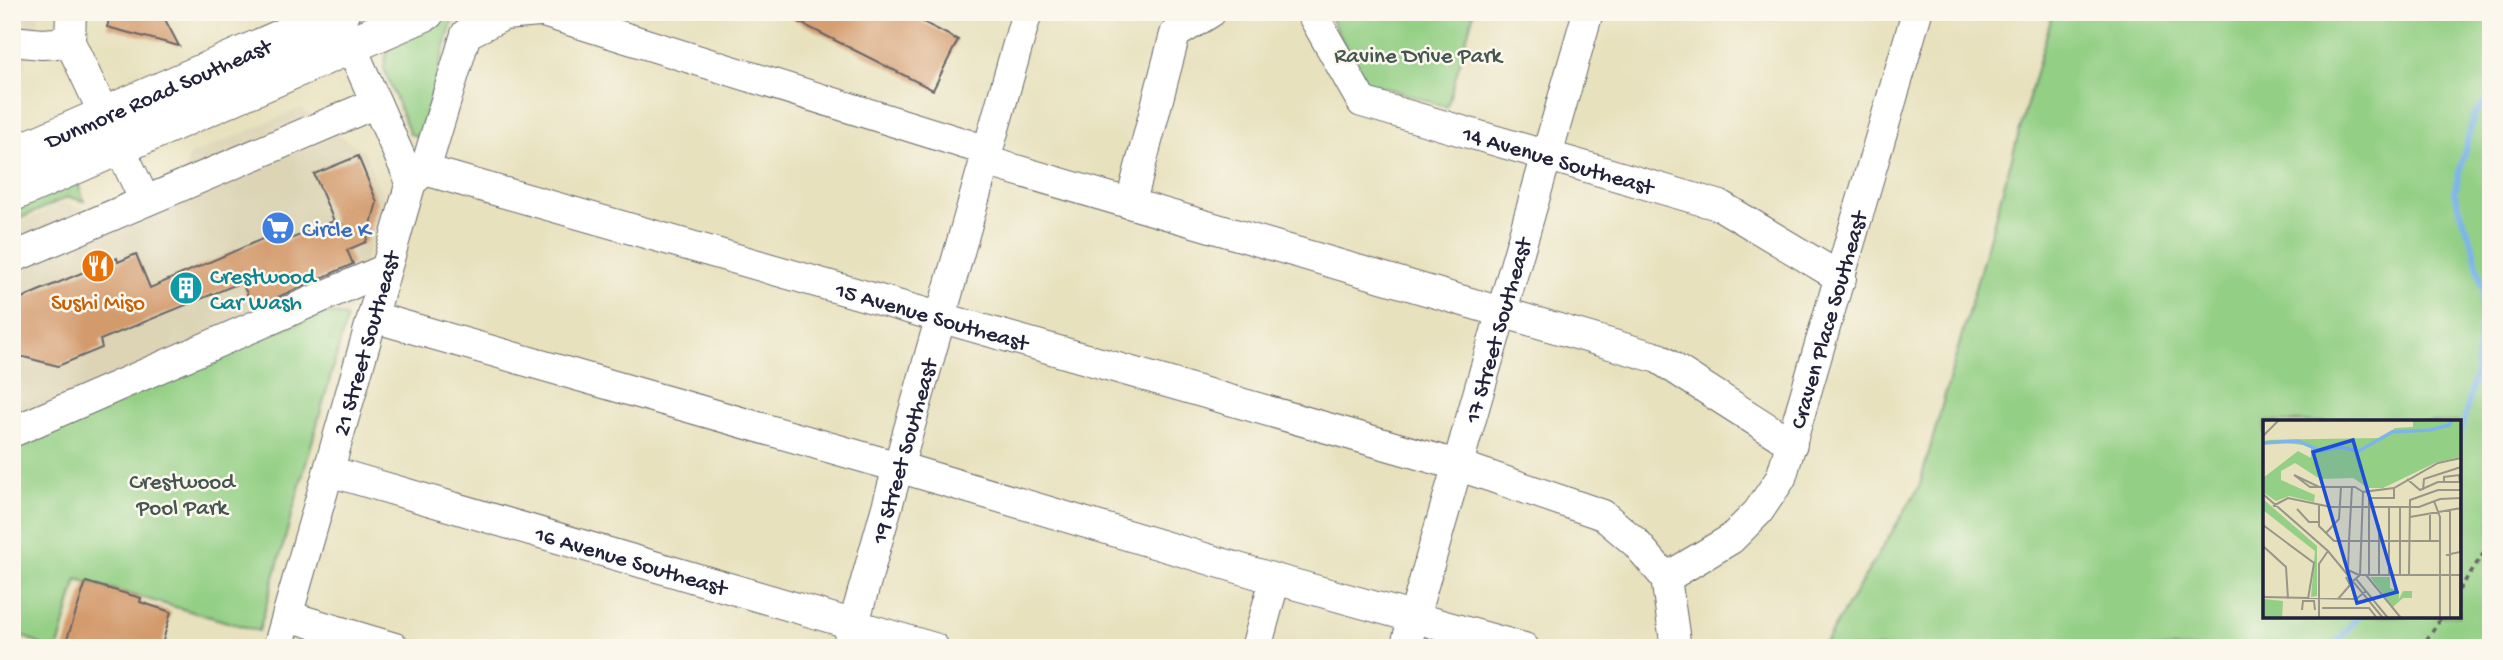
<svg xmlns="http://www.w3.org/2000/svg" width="2503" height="660" viewBox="0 0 2503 660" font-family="'Gochi Hand',sans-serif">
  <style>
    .built { fill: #dcd4b5 }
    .green { fill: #93cf84; stroke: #5a7860; stroke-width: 2; fill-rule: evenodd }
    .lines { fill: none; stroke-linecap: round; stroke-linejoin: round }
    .stream { stroke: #7db4ec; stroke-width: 6 }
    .building { fill: #d39a6c }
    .minor-casing { stroke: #676568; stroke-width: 32 }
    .major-casing { stroke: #676568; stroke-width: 39 }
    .path { stroke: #676568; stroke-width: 3.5; stroke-dasharray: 5 5; stroke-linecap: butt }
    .minor { stroke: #fff; stroke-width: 30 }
    .major { stroke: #fff; stroke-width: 37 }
    .labels { text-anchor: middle; stroke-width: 5; stroke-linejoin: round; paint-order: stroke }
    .park-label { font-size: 23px; fill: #445651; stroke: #fbf7ec }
    .street-label { font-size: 23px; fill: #22223b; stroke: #fbf7ec }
    .shop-label { font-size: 23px; fill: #366cbe; stroke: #fbf7ec; text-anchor: start }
    .culture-label { font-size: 23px; fill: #0d838f; stroke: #fbf7ec; text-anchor: start }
    .food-label { font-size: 23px; fill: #c56008; stroke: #fbf7ec }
    .inset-river { fill: none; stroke: #7db4ec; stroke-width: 3.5 }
    .inset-road { fill: none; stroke: #989589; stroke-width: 2 }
    .view { fill: #1d4ed8; fill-opacity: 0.15; stroke: #1d4ed8; stroke-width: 3.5 }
    .inset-edge { fill: none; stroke: #22223b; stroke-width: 3.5 }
  </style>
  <rect width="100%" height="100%" fill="#fbf7ec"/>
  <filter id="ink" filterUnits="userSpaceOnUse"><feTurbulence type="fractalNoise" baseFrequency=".0143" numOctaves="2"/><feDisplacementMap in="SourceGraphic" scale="14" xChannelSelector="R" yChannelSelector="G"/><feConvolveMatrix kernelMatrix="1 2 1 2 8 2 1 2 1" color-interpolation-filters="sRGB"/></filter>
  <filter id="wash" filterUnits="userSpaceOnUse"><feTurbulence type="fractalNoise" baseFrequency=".00686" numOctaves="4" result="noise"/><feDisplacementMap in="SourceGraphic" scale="28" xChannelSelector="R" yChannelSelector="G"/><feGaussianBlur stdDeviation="1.57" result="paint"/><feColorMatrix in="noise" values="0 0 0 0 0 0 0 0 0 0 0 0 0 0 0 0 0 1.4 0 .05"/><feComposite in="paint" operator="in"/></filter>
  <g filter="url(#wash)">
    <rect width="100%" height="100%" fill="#e7e1bd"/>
    <g class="built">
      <path d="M12,12H40L12,110Z"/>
      <path d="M301,108L365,153L384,199L347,318L324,311L12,445V226L64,203L92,211L185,172L189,156Z"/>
    </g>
    <g class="green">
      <path d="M455,12L419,137L410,134L384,69C385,62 385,54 389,47C399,33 438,20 455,12Z"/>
      <path d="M1327,12H1474L1447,107L1364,81Z"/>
      <path d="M2053,12H2491V648H1812L1826,641L1919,487ZM2459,422V616H2265V422Z"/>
      <path d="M76,177L84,201L68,197L12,222V218L24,202Z"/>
      <path d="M324,311L347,318L259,631L77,579L58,648H48L16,633L12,644V445Z"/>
    </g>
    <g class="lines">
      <g class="stream">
        <path d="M2459,440L2476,371L2483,291L2473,246L2454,192L2474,115L2491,95"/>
        <path d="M2333,648L2358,616"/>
      </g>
    </g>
    <g id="blocks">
      <g class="building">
        <path d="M111,12H161L179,46L107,27Z"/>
        <path d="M779,12H904L958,40L933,90Z"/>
        <path d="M358,156L377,202L366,242L347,250L353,264L253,308L242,282L100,340L102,348L58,366L12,354V302L117,258L118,262L136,254L150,288L276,233L281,243L334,221L314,174Z"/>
        <path d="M86,582L141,598L140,602L171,612L161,648H64Z"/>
      </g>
    </g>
  </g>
  <g filter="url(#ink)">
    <use href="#blocks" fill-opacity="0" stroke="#676568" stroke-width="2"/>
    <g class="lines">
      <defs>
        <g id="minor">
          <path d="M71,12L70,42L145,201"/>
          <path d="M543,12L988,151"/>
          <path id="s1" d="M1311,12L1362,102L1721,206L1841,278"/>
          <path d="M12,41L42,44L70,42"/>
          <path d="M985,161L1658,358L1792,444"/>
          <path d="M425,170L466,34L504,15L540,12"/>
          <path id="s2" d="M411,182L425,170L1457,465L1603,515L1636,543L1666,578L1676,648"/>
          <path d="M1131,202L1175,34L1211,12"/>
          <path d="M12,258L376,103"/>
          <path d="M373,317L898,467L1275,579L1524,648"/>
          <path d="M12,432L386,269"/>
          <path id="s3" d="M329,471L934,648"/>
          <path id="s4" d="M1666,578L1731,539L1758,512L1781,478L1917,12"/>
          <path d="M288,616L395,648"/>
          <path id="s5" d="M278,648L411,182L351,46"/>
          <path id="s6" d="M847,648L1027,12"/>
          <path d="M1256,648L1275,579"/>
          <path id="s7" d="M1405,648L1588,12"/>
        </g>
        <g id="major">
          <path id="s8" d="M12,156L341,12"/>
          <path d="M12,193L426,12"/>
        </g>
      </defs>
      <use href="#minor" class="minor-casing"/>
      <use href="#major" class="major-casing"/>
      <g class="path">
        <path d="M2459,590L2491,542"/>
        <path d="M2421,648L2442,616"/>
      </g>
      <use href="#minor" class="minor"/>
      <use href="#major" class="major"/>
    </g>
  </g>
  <defs>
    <symbol id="supermarket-disc" viewBox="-11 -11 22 22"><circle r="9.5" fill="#3f7fe0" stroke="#fbf7ec"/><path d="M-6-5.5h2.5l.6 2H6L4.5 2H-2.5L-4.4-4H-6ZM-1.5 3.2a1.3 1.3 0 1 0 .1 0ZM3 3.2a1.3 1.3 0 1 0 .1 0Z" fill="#fff"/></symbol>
    <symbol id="restaurant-disc" viewBox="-11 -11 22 22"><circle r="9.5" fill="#e8710a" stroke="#fbf7ec"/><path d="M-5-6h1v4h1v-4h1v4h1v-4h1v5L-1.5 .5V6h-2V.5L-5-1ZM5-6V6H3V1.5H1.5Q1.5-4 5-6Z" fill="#fff"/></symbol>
    <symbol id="building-disc" viewBox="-11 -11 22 22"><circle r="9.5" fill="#0f9aa8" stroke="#fbf7ec"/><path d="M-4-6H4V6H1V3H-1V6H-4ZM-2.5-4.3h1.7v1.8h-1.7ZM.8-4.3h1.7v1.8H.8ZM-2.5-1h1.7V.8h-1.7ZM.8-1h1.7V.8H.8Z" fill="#fff"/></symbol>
  </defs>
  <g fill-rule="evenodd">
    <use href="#supermarket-disc" x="259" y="209" width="38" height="38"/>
    <use href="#restaurant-disc" x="79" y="247" width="38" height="38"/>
    <use href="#building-disc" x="167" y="269" width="38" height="38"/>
  </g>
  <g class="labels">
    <g class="park-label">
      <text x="1418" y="62">Ravine Drive Park</text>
      <text x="182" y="488">Crestwood<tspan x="182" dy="26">Pool Park</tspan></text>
    </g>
    <g class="street-label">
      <text dy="8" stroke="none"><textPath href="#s8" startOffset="159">Dunmore Road Southeast</textPath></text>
      <text dy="8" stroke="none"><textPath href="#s1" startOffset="308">14 Avenue Southeast</textPath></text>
      <text dy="8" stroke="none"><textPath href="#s2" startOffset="546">15 Avenue Southeast</textPath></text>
      <text dy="8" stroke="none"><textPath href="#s4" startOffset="320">Craven Place Southeast</textPath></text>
      <text dy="8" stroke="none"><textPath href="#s7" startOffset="331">17 Street Southeast</textPath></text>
      <text dy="8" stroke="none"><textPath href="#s5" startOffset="317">21 Street Southeast</textPath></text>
      <text dy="8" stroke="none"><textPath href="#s6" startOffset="205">19 Street Southeast</textPath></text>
      <text dy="8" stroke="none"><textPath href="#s3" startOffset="315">16 Avenue Southeast</textPath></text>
    </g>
    <g class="shop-label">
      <text x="302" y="236">Circle K</text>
    </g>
    <g class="culture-label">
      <text x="210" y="283">Crestwood<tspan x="210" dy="26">Car Wash</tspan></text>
    </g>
    <g class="food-label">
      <text x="98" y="309">Sushi Miso</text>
    </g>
  </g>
  <g transform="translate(2263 420)">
    <rect width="198" height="198" fill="#e7e1bd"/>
    <path d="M150,0H198V37L174,42L120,68H105L90,58L57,59L32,43L18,51V60L52,75L51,82L26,76L13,81L0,72V58L35,31L48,38V26L0,20L119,18L132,8L150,7ZM0,79L54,126V176L48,177L52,131L0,90ZM107,157H127V168L136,171V179L140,171H149V178H140L130,187ZM0,179L20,181L19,198H0Z" fill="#93cf84"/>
    <path class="inset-river" d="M0,23L35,21L58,31L76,27L96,31L129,12L167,10L186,5L189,0"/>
    <path class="inset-road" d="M0,16L16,0M144,59L157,70L175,62H198M181,61V57L196,55L197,62M56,67H47L31,55L56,67H92L100,72M160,70L161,59L198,47M0,74L65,131L120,198M171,81L177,97V198M56,85V106L71,121H177M10,86L25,78L68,87H156L177,79L198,78M34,89L46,102H56M147,97L198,88M0,105L51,143L45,179M63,113L76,99L78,67M86,121L89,67M86,121L85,150L96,155M167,121V95M0,126L23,147L25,179M183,135L197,132V78M97,155L100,72L131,68L175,43L198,38M103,155L138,198M106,155V78H131V68M116,155V105M126,155V87M137,155V87M146,155L147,80L175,70H198M93,159L125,198M90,161L97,155H198M0,177L93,179L103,171M75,179L87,165L83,157M59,188H106L114,198M39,190L40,181H51L52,190M56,198V144L65,131M187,198V89M197,198V155"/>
    <path class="view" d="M90,20L134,172L94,183L50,32Z"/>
    <rect width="198" height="198" class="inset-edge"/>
  </g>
  <rect width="2503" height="660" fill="none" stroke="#fbf7ec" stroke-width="42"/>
</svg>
